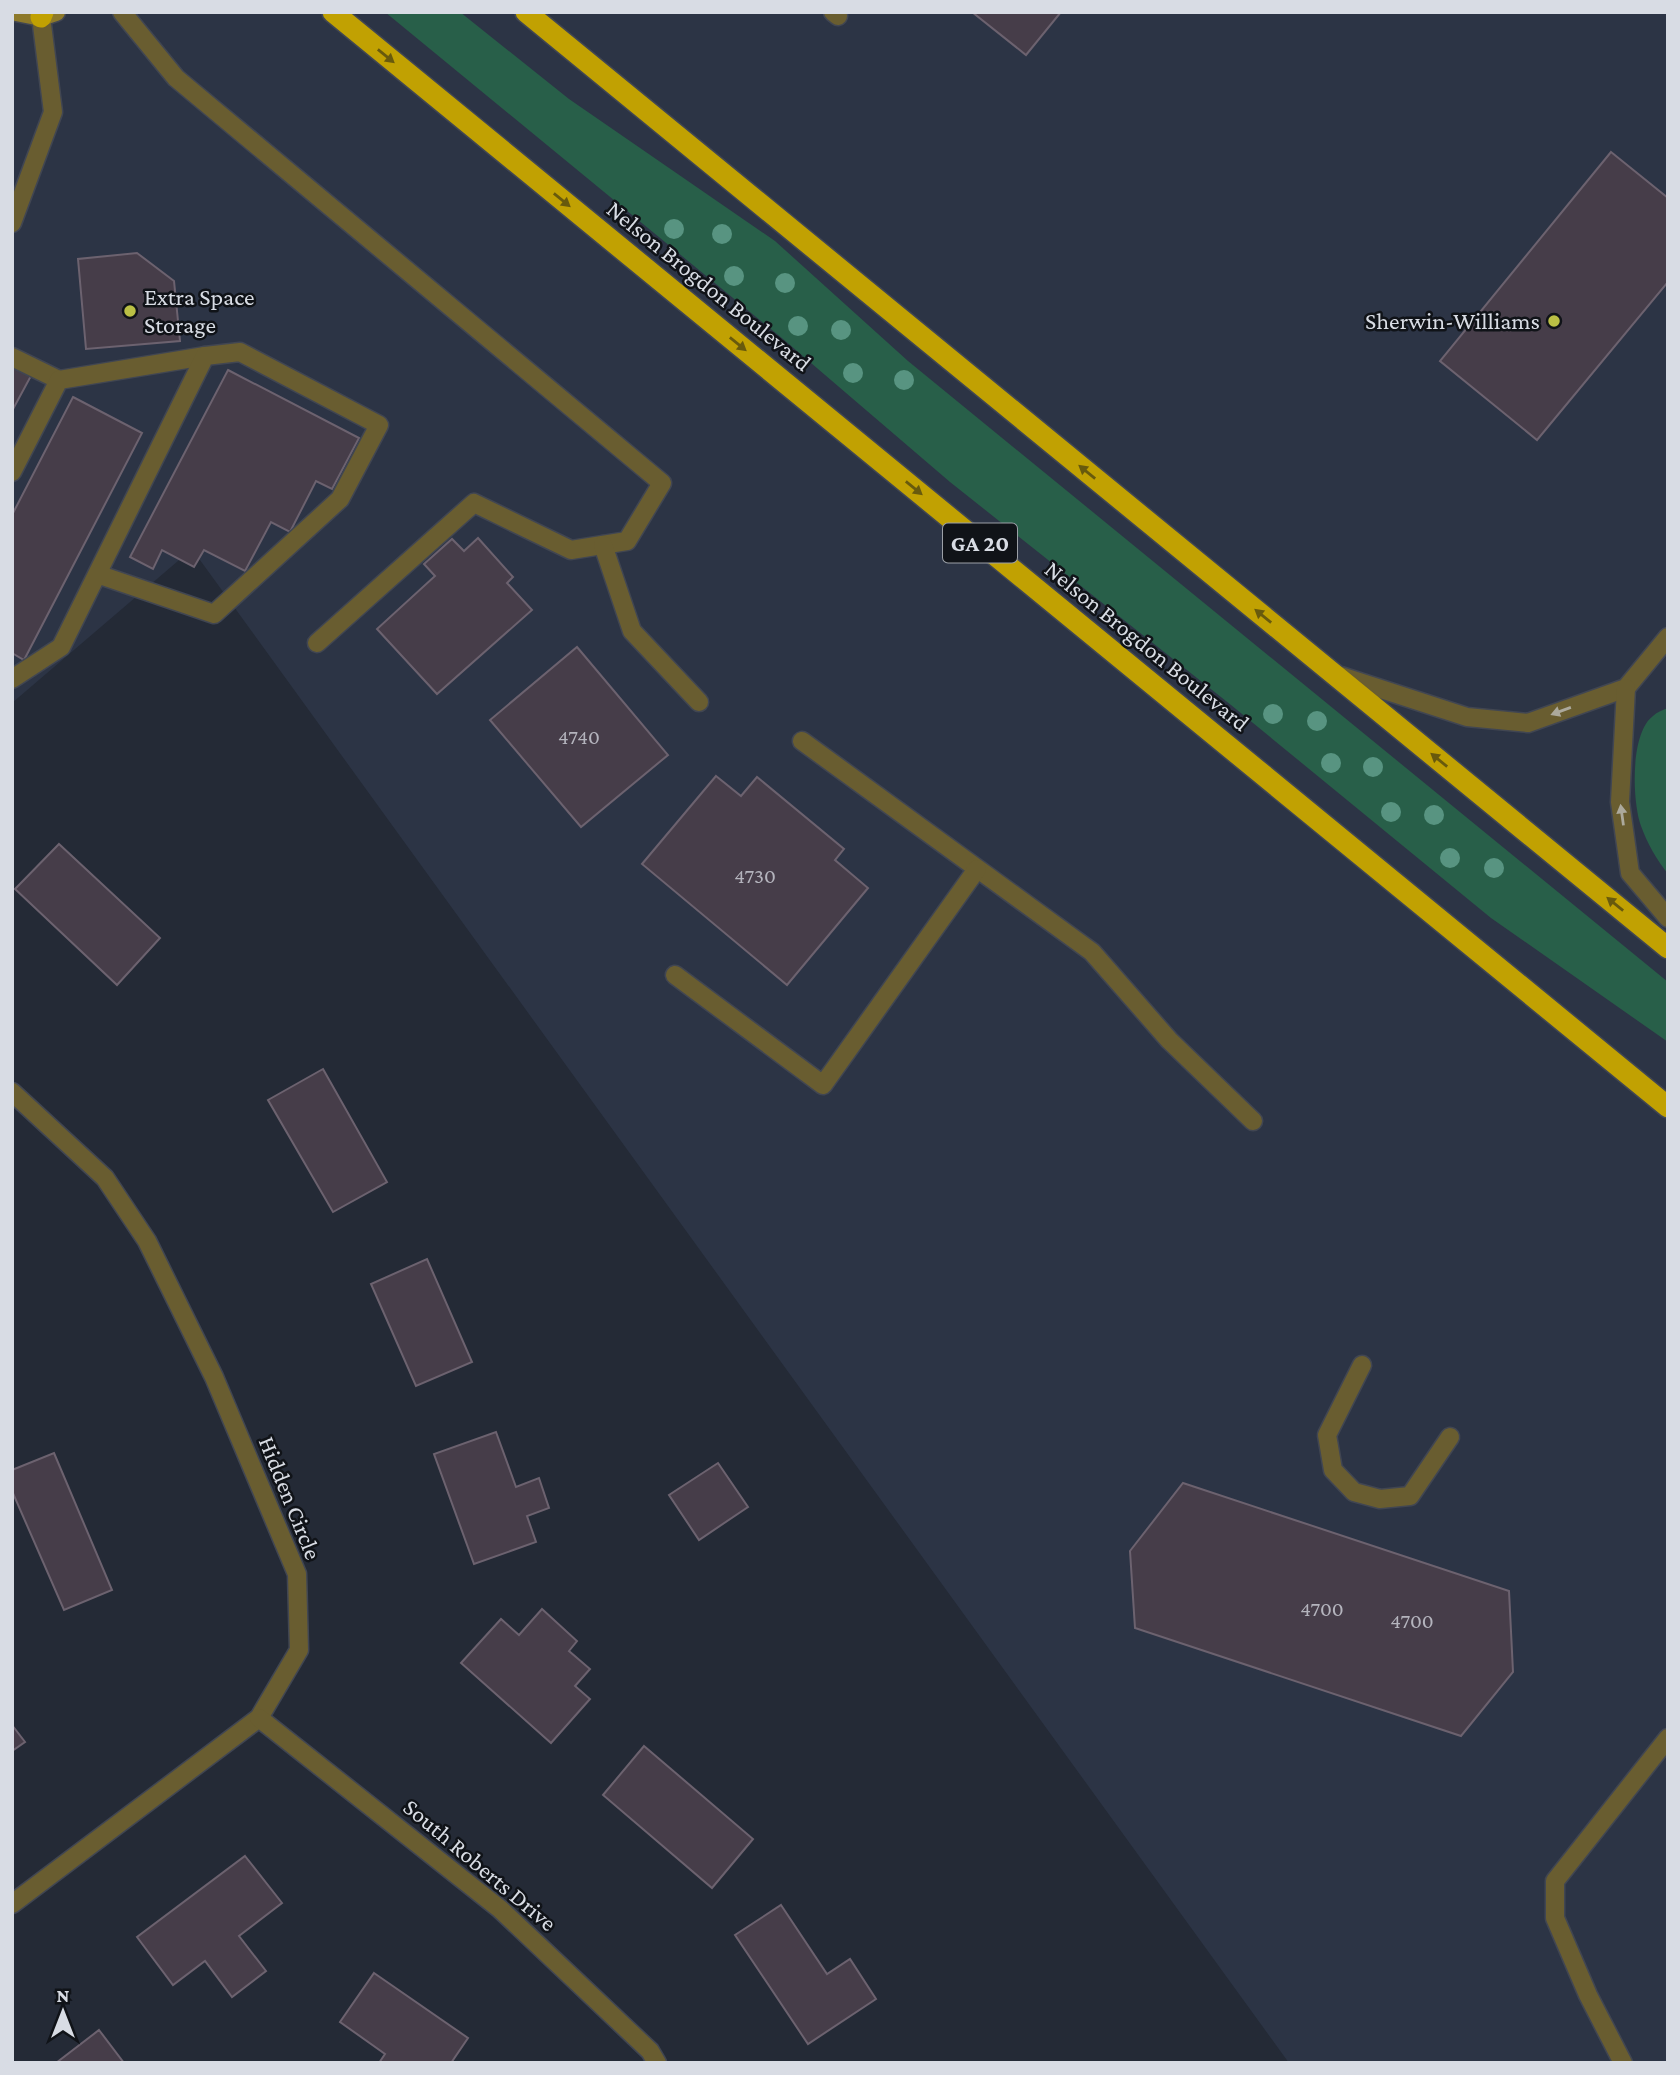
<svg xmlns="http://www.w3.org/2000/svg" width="1680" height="2075" viewBox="0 0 1680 2075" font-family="'Crimson Pro',serif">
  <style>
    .built { fill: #2c3445 }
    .green { fill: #285f49 }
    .building { fill: #463d49; stroke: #6c626f; stroke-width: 2 }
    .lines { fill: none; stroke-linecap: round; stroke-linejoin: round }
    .lane-casing { stroke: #414652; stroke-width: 21 }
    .street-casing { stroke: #414652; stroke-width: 21 }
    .secondary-casing { stroke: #414652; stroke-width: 21 }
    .highway-casing { stroke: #414652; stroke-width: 24 }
    .lane { stroke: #695d30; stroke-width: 18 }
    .street { stroke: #695d30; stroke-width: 18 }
    .secondary { stroke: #8d792a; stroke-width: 18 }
    .highway { stroke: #c1a102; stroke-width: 21 }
    .tree { fill: #589481 }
    .oneway { fill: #685a0d }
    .oneway2 { fill: #aca99c }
    .poi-dot { fill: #bbc045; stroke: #101318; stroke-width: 2.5 }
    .labels { text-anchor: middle; stroke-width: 5; stroke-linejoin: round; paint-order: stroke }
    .number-label { font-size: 21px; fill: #b4b4bd }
    .shield { fill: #101318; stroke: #9ca0a7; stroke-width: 2 }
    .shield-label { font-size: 23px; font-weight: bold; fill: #d8dce4 }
    .street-label { font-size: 24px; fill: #d8dce4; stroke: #101318 }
    .poi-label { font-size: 24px; fill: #d8dce4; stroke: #101318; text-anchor: start }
  </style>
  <rect width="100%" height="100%" fill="#242a36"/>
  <path class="built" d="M12,12H1668V2063H1289L192,549L12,703Z"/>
  <g class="green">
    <path d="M385,12H460L569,99L775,241L908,361L1668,982V1042L1491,918L1231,705L950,482L783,339Z"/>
    <path d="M1668,708V874C1657,860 1647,843 1641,826C1632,801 1630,733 1653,716C1657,712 1663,710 1668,708Z"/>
  </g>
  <g class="building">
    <path d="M972,12H1061L1026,55Z"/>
    <path d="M1611,152L1668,198V282L1537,440L1440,361Z"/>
    <path d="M137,253L174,281L180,341L86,349L78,259Z"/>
    <path d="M12,364L32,374L12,411Z"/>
    <path d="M228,370L359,438L332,489L316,481L290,532L271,522L245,571L204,550L194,567L162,550L153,569L130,557Z"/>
    <path d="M73,397L142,433L24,660L12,653V515Z"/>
    <path d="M478,538L513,577L507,583L532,610L437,694L377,629L435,576L424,564L452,539L464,551Z"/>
    <path d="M577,647L668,755L581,827L490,720Z"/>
    <path d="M716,776L741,796L757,777L844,849L835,860L868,888L787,985L642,864Z"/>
    <path d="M59,844L160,938L117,985L15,889Z"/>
    <path d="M323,1069L387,1182L333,1212L268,1100Z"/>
    <path d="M427,1259L472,1362L416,1386L371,1284Z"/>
    <path d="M496,1432L516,1487L539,1478L549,1508L527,1516L536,1542L474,1564L434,1454Z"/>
    <path d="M54,1453L112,1590L64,1610L12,1491V1470Z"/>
    <path d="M718,1463L748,1507L699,1540L669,1495Z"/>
    <path d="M1183,1483L1509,1591L1513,1672L1461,1736L1135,1628L1130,1551Z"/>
    <path d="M542,1609L577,1641L569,1651L590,1669L575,1686L590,1699L551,1743L461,1663L501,1619L519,1635Z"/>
    <path d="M12,1725L25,1742L12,1751Z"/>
    <path d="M644,1746L753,1839L712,1888L603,1795Z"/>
    <path d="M245,1856L282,1903L239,1936L266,1971L232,1997L205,1961L173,1985L137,1937Z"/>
    <path d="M781,1905L827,1974L850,1959L876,1999L808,2044L735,1935Z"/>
    <path d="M374,1973L468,2038L451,2063H379L385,2054L340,2022Z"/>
    <path d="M99,2030L124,2063H56Z"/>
  </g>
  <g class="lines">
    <defs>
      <g id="lane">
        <path d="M122,12L176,78L662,483L627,541L571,550L474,503L317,643"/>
        <path d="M833,12L838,16"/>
        <path d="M12,223L53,112L41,17"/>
        <path d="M12,357L59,380"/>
        <path d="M12,472L59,380L205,356"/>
        <path d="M603,545L632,631L699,702"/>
        <path d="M1341,676L1467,717L1528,723L1626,688L1668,637"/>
        <path d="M12,679L61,647L205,356L240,352L379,425L340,499L214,614L97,574"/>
        <path d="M1626,688L1620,802L1630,873L1668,918"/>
        <path d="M802,741L1092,952L1169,1040L1253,1121"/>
        <path d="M675,975L823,1085L977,869"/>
        <path d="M1362,1365L1327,1435L1333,1470L1354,1492L1380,1499L1410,1496L1450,1437"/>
        <path d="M1623,2063L1588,1995L1555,1918V1881L1668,1738"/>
      </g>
      <g id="street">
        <path d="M12,1092L105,1178L147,1241L214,1377L297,1574L299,1650L259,1718L12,1904"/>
        <path d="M259,1718L500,1909L650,2051L657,2063"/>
      </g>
      <path id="secondary" d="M16,12L41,17L56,12"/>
      <g id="highway">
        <path d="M333,12L1668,1107"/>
        <path d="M526,12L1668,948"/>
        <path d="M41,17L43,12"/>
      </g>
    </defs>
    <use href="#lane" class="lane-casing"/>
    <use href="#street" class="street-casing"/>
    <use href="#secondary" class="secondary-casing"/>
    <use href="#highway" class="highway-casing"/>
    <use href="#lane" class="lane"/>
    <use href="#street" class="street"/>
    <use href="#secondary" class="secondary"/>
    <use href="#highway" class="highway"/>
  </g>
  <g class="tree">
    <circle cx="674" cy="229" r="10"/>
    <circle cx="722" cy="234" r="10"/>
    <circle cx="734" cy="276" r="10"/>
    <circle cx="785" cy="283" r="10"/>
    <circle cx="798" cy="326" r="10"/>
    <circle cx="841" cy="330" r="10"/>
    <circle cx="853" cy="373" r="10"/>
    <circle cx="904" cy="380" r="10"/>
    <circle cx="1273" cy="714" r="10"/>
    <circle cx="1317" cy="721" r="10"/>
    <circle cx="1331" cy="763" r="10"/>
    <circle cx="1373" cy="767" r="10"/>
    <circle cx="1391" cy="812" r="10"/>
    <circle cx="1434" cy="815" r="10"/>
    <circle cx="1450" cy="858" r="10"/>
    <circle cx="1494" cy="868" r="10"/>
  </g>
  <defs><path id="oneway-solid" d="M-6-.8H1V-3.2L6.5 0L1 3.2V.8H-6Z" transform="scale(1.75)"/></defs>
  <g class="oneway">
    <use href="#oneway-solid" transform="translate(386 56) rotate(39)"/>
    <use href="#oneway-solid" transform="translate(562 200) rotate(39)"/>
    <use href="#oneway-solid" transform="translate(738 344) rotate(39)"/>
    <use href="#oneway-solid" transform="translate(1087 472) rotate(-141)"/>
    <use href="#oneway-solid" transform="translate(914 488) rotate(39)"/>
    <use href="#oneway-solid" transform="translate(1263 616) rotate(-141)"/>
    <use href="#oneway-solid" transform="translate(1439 760) rotate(-141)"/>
    <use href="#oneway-solid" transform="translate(1615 904) rotate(-141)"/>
  </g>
  <g class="oneway2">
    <use href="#oneway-solid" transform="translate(1561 711) rotate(160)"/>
    <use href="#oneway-solid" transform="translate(1622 815) rotate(-98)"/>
  </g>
  <g class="poi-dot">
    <circle cx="130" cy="311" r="7"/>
    <circle cx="1554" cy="321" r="7"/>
  </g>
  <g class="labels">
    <g class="number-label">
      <text x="579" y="744">4740</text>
      <text x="755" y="883">4730</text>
      <text x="1322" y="1616">4700</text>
      <text x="1412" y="1628">4700</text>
    </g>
    <rect class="shield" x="943" y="523.5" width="74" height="39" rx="5"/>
    <g class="shield-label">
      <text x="980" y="551">GA 20</text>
    </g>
    <g class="street-label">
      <text transform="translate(709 286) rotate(39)" y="8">Nelson Brogdon Boulevard</text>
      <text transform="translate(1147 646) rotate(39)" y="8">Nelson Brogdon Boulevard</text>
      <text transform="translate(290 1498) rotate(68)" y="8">Hidden Circle</text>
      <text transform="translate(480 1865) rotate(40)" y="8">South Roberts Drive</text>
    </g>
    <g class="poi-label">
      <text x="144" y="305">Extra Space<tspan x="144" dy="28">Storage</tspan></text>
      <text x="1540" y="329" text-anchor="end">Sherwin-Williams</text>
    </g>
  </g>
  <rect width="1680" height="2075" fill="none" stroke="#d8dce4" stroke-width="28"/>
  <g transform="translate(63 2012)" stroke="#101318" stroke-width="5" paint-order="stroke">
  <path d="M0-5L12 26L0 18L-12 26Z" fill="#d8dce4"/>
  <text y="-10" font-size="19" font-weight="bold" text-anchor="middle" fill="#d8dce4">N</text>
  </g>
</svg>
